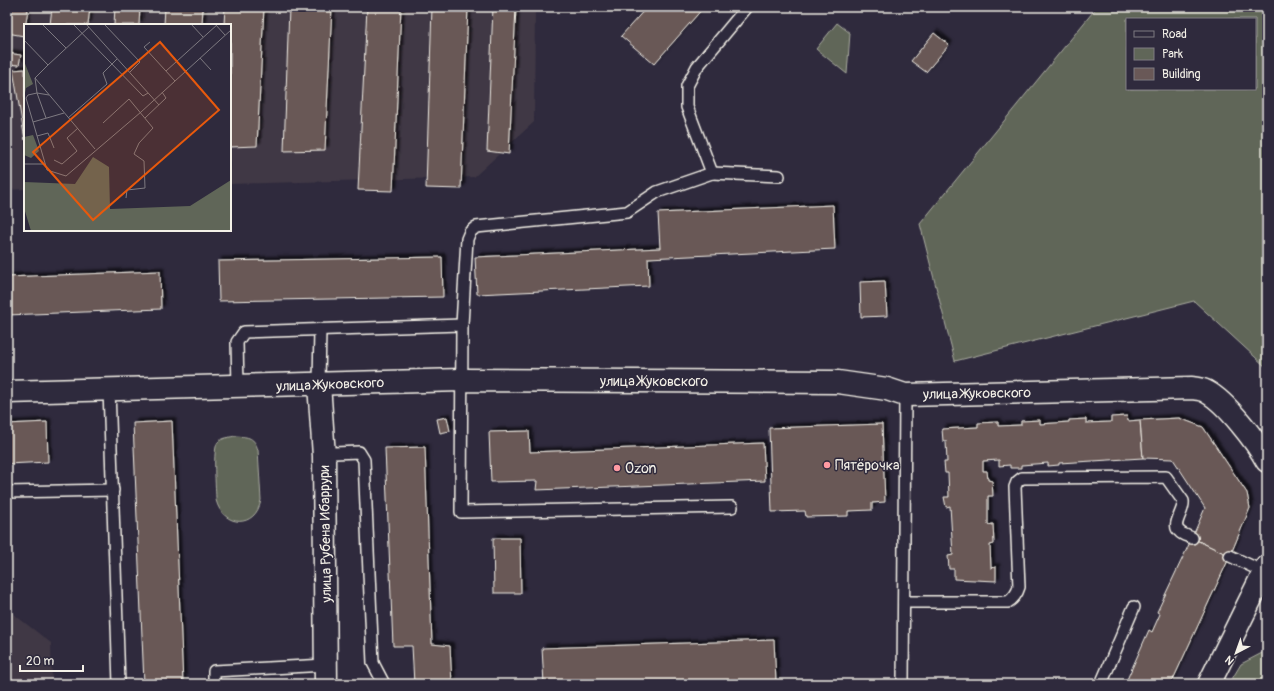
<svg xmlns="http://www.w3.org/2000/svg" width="1274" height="691" viewBox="0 0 1274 691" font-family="Pangolin,sans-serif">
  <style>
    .built { fill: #403845 }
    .green { fill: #606658; stroke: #aaaca0; fill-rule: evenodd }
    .building { fill: #695857; stroke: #f4f1e8; filter: url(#shadow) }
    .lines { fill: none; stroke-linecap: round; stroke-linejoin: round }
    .service-casing { stroke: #f4f1e8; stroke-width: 14 }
    .minor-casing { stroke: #f4f1e8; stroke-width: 25 }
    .service { stroke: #2f2a3d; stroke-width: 11 }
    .minor { stroke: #2f2a3d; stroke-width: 22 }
    .poi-dot { fill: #ff9aa2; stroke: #2f2a3d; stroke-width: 1.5 }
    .labels { text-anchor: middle; stroke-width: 3; stroke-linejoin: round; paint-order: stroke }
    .street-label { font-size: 14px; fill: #f4f1e8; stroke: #2f2a3d }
    .poi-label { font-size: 14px; fill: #f4f1e8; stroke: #2f2a3d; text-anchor: start }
    .inset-road { fill: none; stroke: #7e7a81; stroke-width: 1 }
    .view { fill: #e8590c; fill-opacity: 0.15; stroke: #e8590c; stroke-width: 2 }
    .inset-edge { fill: none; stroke: #f4f1e8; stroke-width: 2 }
  </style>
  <defs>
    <filter id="shadow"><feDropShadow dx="3.5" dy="-3.5" stdDeviation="1" flood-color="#0009"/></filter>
  </defs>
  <rect width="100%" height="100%" fill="#2f2a3d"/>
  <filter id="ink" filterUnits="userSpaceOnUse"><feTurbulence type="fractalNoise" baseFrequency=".025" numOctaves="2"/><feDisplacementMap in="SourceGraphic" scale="8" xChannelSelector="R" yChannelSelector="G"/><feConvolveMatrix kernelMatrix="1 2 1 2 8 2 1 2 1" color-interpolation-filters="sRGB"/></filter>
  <g filter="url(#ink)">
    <g class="built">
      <path d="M7,7H535L534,122L474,177L230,184V25H25V189L7,190Z"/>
      <path d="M7,609L51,643L52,684H7Z"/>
    </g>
    <g class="green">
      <path d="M1097,7H1267V368L1194,301L955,361L920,224ZM1127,19H1255V89H1127Z"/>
      <path d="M837,23L850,33L847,74L816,49Z"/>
      <path d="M236,436C249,437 254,437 258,450L261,500C256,529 223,528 216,500C216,489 212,449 218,442C222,438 230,437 236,436Z"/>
      <path d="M1264,652H1267V684H1229L1241,664Z"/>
    </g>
    <g class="building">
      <path d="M7,7L28,9L24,36L7,33Z"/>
      <path d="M52,7H90L88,25H50Z"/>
      <path d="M115,7H140L139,25H114Z"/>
      <path d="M165,7H203L202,25H164Z"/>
      <path d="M225,7H264L257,146L230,147V25H224Z"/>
      <path d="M289,7H332L325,150L284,151Z"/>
      <path d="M367,7H401L393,191L358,190Z"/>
      <path d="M432,7H468L461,189L426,188Z"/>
      <path d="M493,7H516L509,154L487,151Z"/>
      <path d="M647,7H704L654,64L621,36Z"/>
      <path d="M934,33L949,45L926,72L911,61Z"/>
      <path d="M7,53L21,55L19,65L7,64Z"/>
      <path d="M25,69V140L13,70Z"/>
      <path d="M833,205L835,249L648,258L649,286L477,294L475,257L660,248L658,213Z"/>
      <path d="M442,257L443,297L219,301L218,261Z"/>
      <path d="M160,271L161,309L7,315V277Z"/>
      <path d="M885,281L887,316L861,317L860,282Z"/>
      <path d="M1127,416L1128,421L1140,420L1143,458L1059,463V465L1048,466V463L1021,465V468H1010V465L999,466V460L983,461V471H987L988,480L992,481L993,496H988V525L993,524L994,544L990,545L991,568L996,567V581L954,579V569H949L948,556L953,555L950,506L946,507L944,497H949L948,473H945L944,462H947L946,441H943L942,429L978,427V423L998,422V426L1021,425V421L1040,420V424L1069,422V420L1086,419V423L1111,422V417Z"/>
      <path d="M447,417L450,431L440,433L437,419Z"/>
      <path d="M1179,418L1203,427L1247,493L1250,508L1230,556L1192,538L1205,508L1173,459L1143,458L1140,420Z"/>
      <path d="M172,421L183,684H144L133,423Z"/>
      <path d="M47,422L48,462L7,464V424Z"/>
      <path d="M882,424L885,502L872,503V510L848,511V516L806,517L805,511L772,512L769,428Z"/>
      <path d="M529,431L530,452L763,443L765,481L536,490L537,481L491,482L489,432Z"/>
      <path d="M425,447L432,644L450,646L452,684H414L412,646H393L385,448Z"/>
      <path d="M493,538H520L521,593H494Z"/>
      <path d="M1192,538L1230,556L1171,684H1125L1149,630L1152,632L1160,614L1157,612Z"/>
      <path d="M774,640L776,682L728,684H544L542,648Z"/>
    </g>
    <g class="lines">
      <defs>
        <g id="service">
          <path d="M712,173L779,176"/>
          <path d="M319,384L320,329"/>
          <path d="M238,386L237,342L244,332L462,325"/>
          <path d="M109,389L119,684"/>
          <path d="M324,456L334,453L359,452L364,460L373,663L384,684"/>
          <path d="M7,492L113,490"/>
          <path d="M732,507L461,512L462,325L467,239L470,232L476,227L627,212L657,192L712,173L687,107V86L697,67L747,7"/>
          <path d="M1230,556L1264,572"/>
          <path d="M904,602H1008C1014,598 1017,594 1019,587L1015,487L1017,482L1022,478L1166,477L1183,501C1185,511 1170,525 1180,532C1183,535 1188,536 1192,538"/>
          <path d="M214,684V671L326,665"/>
          <path d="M903,684L905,395"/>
          <path d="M1101,684L1134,607"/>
        </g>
        <g id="minor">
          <path d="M319,384L324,456L326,684"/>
          <path d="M7,392L462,380L838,382L887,389L905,395L1192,388C1197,389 1203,389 1207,392C1226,402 1257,442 1267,461"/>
          <path d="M1209,684L1267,566"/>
        </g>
      </defs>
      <use href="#service" class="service-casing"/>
      <use href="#minor" class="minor-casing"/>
      <use href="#service" class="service"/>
      <use href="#minor" class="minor"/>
    </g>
  </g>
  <g class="poi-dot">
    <circle cx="827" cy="465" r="4"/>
    <circle cx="617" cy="468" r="4"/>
  </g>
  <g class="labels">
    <g class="street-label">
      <text x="654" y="386">улица Жуковского</text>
      <text transform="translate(330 384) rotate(-2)" y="5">улица Жуковского</text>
      <text transform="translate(977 393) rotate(-1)" y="5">улица Жуковского</text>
      <text transform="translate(325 534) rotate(-91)" y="5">улица Рубена Ибаррури</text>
    </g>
    <g class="poi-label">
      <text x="835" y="470">Пятёрочка</text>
      <text x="625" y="473">Ozon</text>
    </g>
  </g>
  <g transform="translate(24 24)">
    <rect width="207" height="207" fill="#2f2a3d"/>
    <path d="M0,37L9,60L2,64L0,74ZM9,111L15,127L7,134L0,131V113ZM69,133L85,143L86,185L166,182L207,156V207H7L0,184V158L51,160Z" fill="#606658"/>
    <path class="inset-road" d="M18,0L42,24M49,0L119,72L124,69M62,0L135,81M167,0L179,13M191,0L201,11M81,1L116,38L106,48M0,16L24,41L11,54L71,125M126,18L120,23L151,57M176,34L187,46M24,41L65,3M142,47L194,0M11,54L13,69L25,71M22,94L13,69L4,71L2,74L23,146L42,152L117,88L207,6M44,94L83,60L79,49L93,35M121,94L142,74L138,68M9,98L40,89M79,99L105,75L129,104L115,119L110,130L120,137L121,164L103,166L102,174M13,112L24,109L30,124M30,136L38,140L53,127L43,114L54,104M0,140H21"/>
    <path class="view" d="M136,18L195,86L69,196L9,128Z"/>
    <rect width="207" height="207" class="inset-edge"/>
  </g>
  <rect width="1274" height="691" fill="none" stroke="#2f2a3d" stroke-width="24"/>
  <rect x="12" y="12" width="1250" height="667" fill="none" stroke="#f4f1e8" stroke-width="1.5" filter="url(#ink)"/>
  <rect x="1126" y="18" width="130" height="72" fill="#2f2a3d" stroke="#7e7a81"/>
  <rect x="1134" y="31" width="20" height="6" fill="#2f2a3d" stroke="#7e7a81"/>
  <text x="1162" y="38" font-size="12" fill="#f4f1e8">Road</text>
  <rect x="1134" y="48" width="20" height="12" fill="#606658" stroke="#7e7a81"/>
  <text x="1162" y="58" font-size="12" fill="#f4f1e8">Park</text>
  <rect x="1134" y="68" width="20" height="12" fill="#695857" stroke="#7e7a81"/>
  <text x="1162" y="78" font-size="12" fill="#f4f1e8">Building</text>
  <g transform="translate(1236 653) rotate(221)" stroke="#2f2a3d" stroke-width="3" paint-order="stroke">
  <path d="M0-3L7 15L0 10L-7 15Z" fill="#f4f1e8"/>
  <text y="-6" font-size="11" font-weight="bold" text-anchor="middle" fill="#f4f1e8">N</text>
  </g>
  <path d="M20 665v6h63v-6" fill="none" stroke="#f4f1e8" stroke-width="2"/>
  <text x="26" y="665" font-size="12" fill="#f4f1e8" stroke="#2f2a3d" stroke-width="3" paint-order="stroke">20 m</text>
</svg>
